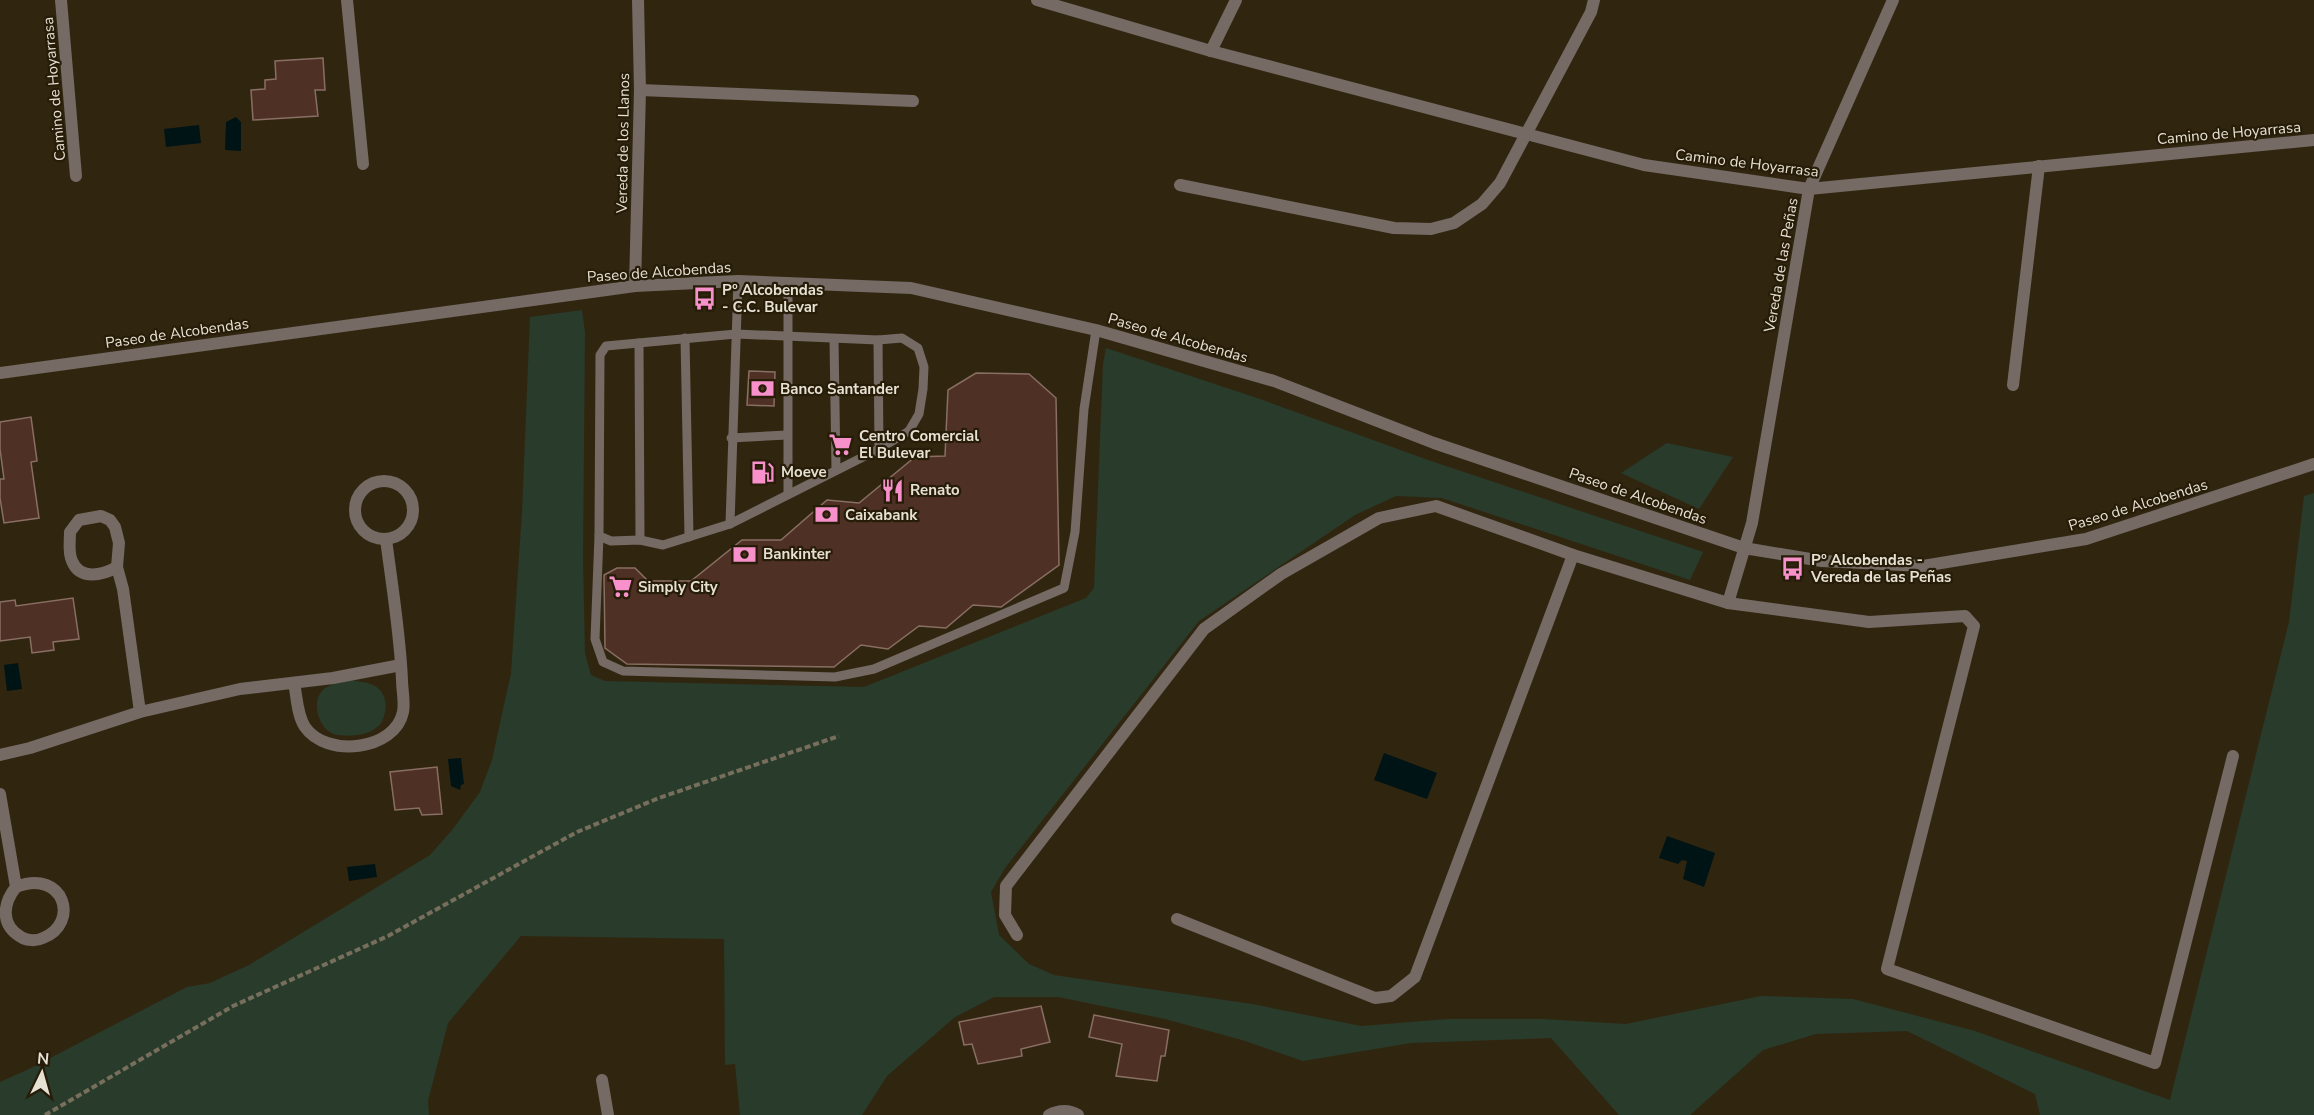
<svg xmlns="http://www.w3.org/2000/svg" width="2314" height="1115" viewBox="0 0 2314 1115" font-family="'Nunito Sans',sans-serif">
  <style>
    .green { fill: #293b2b }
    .water { fill: #001315 }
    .building { fill: #4f3024; stroke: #896e64; stroke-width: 1.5 }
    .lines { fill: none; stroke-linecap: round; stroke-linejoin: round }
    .path { stroke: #776f5c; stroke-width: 4; stroke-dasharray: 6 3; stroke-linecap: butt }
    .service { stroke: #756a64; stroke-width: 9 }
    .minor { stroke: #756a64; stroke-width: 12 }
    .labels { text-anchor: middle; stroke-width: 4.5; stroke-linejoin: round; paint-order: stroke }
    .street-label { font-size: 15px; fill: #e7e1d4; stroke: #261c07 }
    .poi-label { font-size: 15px; font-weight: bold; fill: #e7e1d4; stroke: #261c07; text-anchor: start }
  </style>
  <rect width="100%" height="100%" fill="#302610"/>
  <g class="green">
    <path d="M582,310L585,332L583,559L585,653L591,675L605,681L864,687L1086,598L1094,588L1103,364L1106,348L1260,399L1431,461L1703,552L1690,580L1442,498L1396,496L1355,515L1199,621L1005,868L991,892L999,935L1029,964L1054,975L1252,1004L1361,1026L1448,1019H1543L1626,1024L1761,996L1853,999L1975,1031L2170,1100L2289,622L2304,496L2314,493V1115H2040L2035,1094L1907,1031L1816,1034L1763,1050L1690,1115H1619L1551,1038L1411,1043L1303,1061L1242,1040L1165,1019L1058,997H994L955,1017L887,1076L862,1115H740L735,1064L725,1065L724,939L521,936L448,1023L428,1101L429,1115H0V1082L29,1069L187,987L210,983L249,965L430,855L453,829L480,792L492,760L511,673L522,512L530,317Z"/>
    <path d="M1667,443L1733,457L1699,509L1621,473Z"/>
    <path d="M352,680C359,682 369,682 375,686C388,694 388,711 381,723C375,731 366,734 357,735C351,736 340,736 334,734C319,729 311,703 322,691C329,683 343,682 352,680Z"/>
  </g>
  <g class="water">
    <path d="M236,117L241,122V151L225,150L226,122Z"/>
    <path d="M199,125L201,143L166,147L164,129Z"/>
    <path d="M18,663L22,689L7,691L4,665Z"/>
    <path d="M1384,753L1437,773L1427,799L1374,780Z"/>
    <path d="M461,758L464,784L461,785L460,790L451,786L448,759Z"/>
    <path d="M1667,836L1715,853L1704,887L1683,879L1687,861L1682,860L1678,864L1659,858Z"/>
    <path d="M375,864L377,877L349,881L347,867Z"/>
  </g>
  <g class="building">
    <path d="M323,58L325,90H315L318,116L253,120L251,90L265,89V80L276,79L275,61Z"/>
    <path d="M749,371L775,372L774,406L747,405Z"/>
    <path d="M976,373L1029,374L1056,398L1059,565L1001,607L973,605L946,628L919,626L888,649L861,645L834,667L627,664L605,648L604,575L617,568H635L648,581H691L742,540H781L827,500L859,503L915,457L945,456L948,390Z"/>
    <path d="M31,417L37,461L31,462L39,518L4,523L0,498V479H4L0,449V422Z"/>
    <path d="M73,598L79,639L53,642L54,650L32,653L30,637L0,641V602L15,600L16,606Z"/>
    <path d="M437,767L442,814L422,815L419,808L395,810L390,772Z"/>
    <path d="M1041,1006L1050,1042L1021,1049L1022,1056L978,1064L972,1044L964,1045L959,1022Z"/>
    <path d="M1094,1015L1169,1030L1165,1056H1161L1157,1081L1116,1076L1122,1044L1089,1037Z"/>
  </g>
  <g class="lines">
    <path class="path" d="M45,1115L233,1006L388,936L577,832L659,798L839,736"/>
    <g class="service">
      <path d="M736,334L878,340L902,338L918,348L924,367L923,389L919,414L909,431L879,449L730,524L663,545L640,540L611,541L599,536L600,355L606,346Z"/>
      <path d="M685,338L689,537"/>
      <path d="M834,339L836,470"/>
      <path d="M878,340L879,449"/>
      <path d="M639,343L640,540"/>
      <path d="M731,438L787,435"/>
      <path d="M788,494V283"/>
      <path d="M730,524L738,281"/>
      <path d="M599,536L595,639L603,662L623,671L835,677L874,669L1064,588L1075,532L1084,409L1096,330"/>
    </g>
    <g class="minor">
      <path d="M61,0L76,176"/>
      <path d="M347,0L363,164"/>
      <path d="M1037,0L1211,51L1644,165L1809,189L2314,140"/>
      <path d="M1211,51L1236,0"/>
      <path d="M640,90L913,101"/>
      <path d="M1180,185L1394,228L1431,229L1454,223L1482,204L1500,183L1591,12L1594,0"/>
      <path d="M635,286L640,90L638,0"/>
      <path d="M0,373L599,291L635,286L738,281L911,288L1096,330L1274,381L1434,443L1744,548L1822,561L1923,566L2086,539L2314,464"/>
      <path d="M2013,385L2039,166"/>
      <circle cx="384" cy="510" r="29"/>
      <path d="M117,567C103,575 80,581 72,561C68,553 70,541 70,532L79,520L101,516L110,520L115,527L119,543L117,567L123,589L140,712"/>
      <path d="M1728,603L1752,523L1809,189L1893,0"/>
      <path d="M294,683C297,697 297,715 305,727C326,758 395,751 403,712C405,702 402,690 402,680C400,633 392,586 386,539"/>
      <path d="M0,755L30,748L140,712L240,689L333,678L401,665"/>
      <path d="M0,794L16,887C3,903 0,925 21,937C27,941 37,941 43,938C80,924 65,868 16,887"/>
      <path d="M1177,919L1375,998L1391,996L1415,977L1573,555"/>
      <path d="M1017,935L1005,915L1006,886L1204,629L1281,574L1379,518L1436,506L1573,555L1728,603L1869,622L1965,616L1974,626L1887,969L2155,1063L2233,756"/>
      <path d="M602,1080L608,1115"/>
      <path d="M1049,1115C1059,1110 1068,1109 1078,1115"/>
    </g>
  </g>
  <defs>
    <symbol id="bus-bare" viewBox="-9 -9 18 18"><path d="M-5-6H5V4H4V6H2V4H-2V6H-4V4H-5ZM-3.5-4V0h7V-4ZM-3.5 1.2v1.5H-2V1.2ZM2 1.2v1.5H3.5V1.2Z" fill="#f890cc" stroke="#261c07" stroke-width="2.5" paint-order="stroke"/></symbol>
    <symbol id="bank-bare" viewBox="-9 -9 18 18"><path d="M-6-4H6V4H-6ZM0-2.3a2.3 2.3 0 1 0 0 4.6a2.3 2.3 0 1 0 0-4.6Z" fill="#f890cc" stroke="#261c07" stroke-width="2.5" paint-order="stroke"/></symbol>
    <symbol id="supermarket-bare" viewBox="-9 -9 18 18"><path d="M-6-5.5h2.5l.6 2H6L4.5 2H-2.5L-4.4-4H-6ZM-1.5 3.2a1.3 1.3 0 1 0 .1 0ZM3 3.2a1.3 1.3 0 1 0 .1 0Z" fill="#f890cc" stroke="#261c07" stroke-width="2.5" paint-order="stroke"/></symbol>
    <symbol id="fuel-bare" viewBox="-9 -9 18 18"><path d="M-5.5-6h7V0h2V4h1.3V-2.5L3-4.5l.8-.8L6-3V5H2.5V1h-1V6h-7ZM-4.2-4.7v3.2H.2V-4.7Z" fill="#f890cc" stroke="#261c07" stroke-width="2.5" paint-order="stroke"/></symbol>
    <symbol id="restaurant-bare" viewBox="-9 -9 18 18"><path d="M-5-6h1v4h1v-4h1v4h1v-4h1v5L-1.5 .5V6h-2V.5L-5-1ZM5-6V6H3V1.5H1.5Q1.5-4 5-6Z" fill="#f890cc" stroke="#261c07" stroke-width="2.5" paint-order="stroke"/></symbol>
  </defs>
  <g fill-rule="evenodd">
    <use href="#bus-bare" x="688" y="282" width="33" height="33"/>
    <use href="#bank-bare" x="746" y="372" width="33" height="33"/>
    <use href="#supermarket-bare" x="824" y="428" width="33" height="33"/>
    <use href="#fuel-bare" x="746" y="456" width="33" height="33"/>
    <use href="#restaurant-bare" x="876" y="474" width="33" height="33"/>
    <use href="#bank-bare" x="810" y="498" width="33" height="33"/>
    <use href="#bank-bare" x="728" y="538" width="33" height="33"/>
    <use href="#bus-bare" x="1776" y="552" width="33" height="33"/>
    <use href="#supermarket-bare" x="604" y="570" width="33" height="33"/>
  </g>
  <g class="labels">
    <g class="street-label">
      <text transform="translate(54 89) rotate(-95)" y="5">Camino de Hoyarrasa</text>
      <text transform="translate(2229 133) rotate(-5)" y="5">Camino de Hoyarrasa</text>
      <text transform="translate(623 143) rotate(-89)" y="5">Vereda de los Llanos</text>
      <text transform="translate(1747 163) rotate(7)" y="5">Camino de Hoyarrasa</text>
      <text transform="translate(1781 265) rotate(-80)" y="5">Vereda de las Peñas</text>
      <text transform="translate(659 272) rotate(-4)" y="5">Paseo de Alcobendas</text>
      <text transform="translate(177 333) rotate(-8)" y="5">Paseo de Alcobendas</text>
      <text transform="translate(1178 338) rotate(16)" y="5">Paseo de Alcobendas</text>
      <text transform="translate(1638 496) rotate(19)" y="5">Paseo de Alcobendas</text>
      <text transform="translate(2138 505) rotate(-17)" y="5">Paseo de Alcobendas</text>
    </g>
    <g class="poi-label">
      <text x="722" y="295">Pº Alcobendas<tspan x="722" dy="17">- C.C. Bulevar</tspan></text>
      <text x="780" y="394">Banco Santander</text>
      <text x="859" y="441">Centro Comercial<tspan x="859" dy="17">El Bulevar</tspan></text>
      <text x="781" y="477">Moeve</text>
      <text x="910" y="495">Renato</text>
      <text x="845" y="520">Caixabank</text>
      <text x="763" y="559">Bankinter</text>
      <text x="1811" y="565">Pº Alcobendas -<tspan x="1811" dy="17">Vereda de las Peñas</tspan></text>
      <text x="638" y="592">Simply City</text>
    </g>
  </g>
  <g transform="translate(42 1073) rotate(5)" stroke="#261c07" stroke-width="4.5" paint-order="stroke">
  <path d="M0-4.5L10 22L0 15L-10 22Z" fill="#e7e1d4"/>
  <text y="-9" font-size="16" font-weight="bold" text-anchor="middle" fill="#e7e1d4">N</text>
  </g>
</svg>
